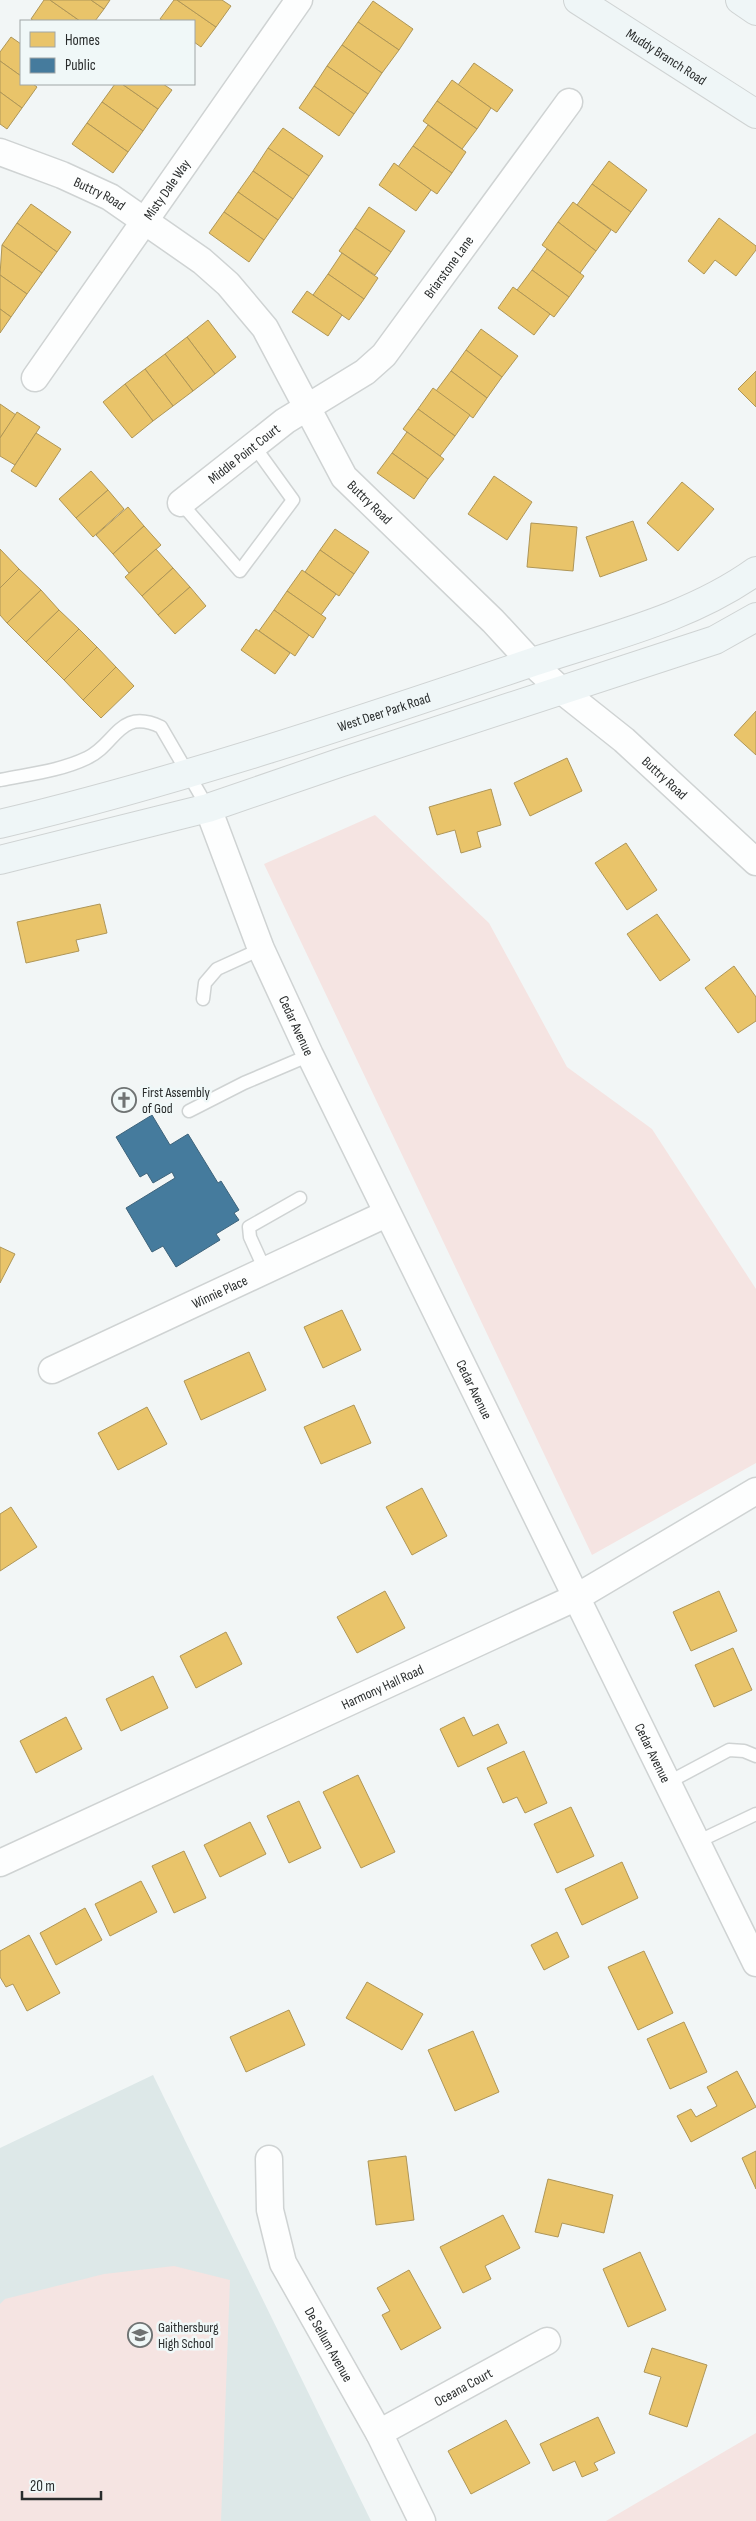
<svg xmlns="http://www.w3.org/2000/svg" width="756" height="2521" viewBox="0 0 756 2521" font-family="'Sofia Sans Condensed',sans-serif">
  <style>
    .built { fill: #dde8e8 }
    .green { fill: #f5e4e2 }
    .homes { fill: #e9c46a; stroke: #af9657 }
    .public { fill: #457b9d; stroke: #3d637b }
    .lines { fill: none; stroke-linecap: round; stroke-linejoin: round }
    .lane-casing { stroke: #cfd3d3; stroke-width: 15 }
    .street-casing { stroke: #cfd3d3; stroke-width: 29 }
    .secondary-casing { stroke: #cfd3d3; stroke-width: 30 }
    .lane { stroke: #fdfefe; stroke-width: 12 }
    .street { stroke: #fdfefe; stroke-width: 26 }
    .secondary { stroke: #eff6f7; stroke-width: 28 }
    .labels { text-anchor: middle; stroke-width: 5; stroke-linejoin: round; paint-order: stroke }
    .street-label { font-size: 14px; fill: #292c2c; stroke: #f0f8f8 }
    .poi-label { font-size: 14px; fill: #292c2c; stroke: #f0f8f8; text-anchor: start }
  </style>
  <rect width="100%" height="100%" fill="#f2f6f6"/>
  <path class="built" d="M153,2075L371,2521H0V2148Z"/>
  <g class="green">
    <path d="M375,815L489,923L567,1067L652,1129L756,1289V1463L592,1555L264,864Z"/>
    <path d="M174,2266L230,2280L221,2521H0V2304L5,2299L104,2274Z"/>
    <path d="M756,2433V2521H606Z"/>
  </g>
  <g class="homes">
    <path d="M44,0H50L80,21H34L31,19Z"/>
    <path d="M50,0H91L104,9L95,21H80Z"/>
    <path d="M91,0H110L104,9Z"/>
    <path d="M174,0H177L216,27L201,47L194,42V21H164L160,19Z"/>
    <path d="M177,0H222L231,6L216,27Z"/>
    <path d="M373,1L413,29L399,50L358,22Z"/>
    <path d="M358,22L399,50L382,73L342,45Z"/>
    <path d="M11,37L21,44V76L0,61V52Z"/>
    <path d="M342,45L382,73L368,94L327,66Z"/>
    <path d="M0,61L21,76V84H33L37,87L22,108L0,92Z"/>
    <path d="M474,63L513,90L497,112L458,85Z"/>
    <path d="M327,66L368,94L354,114L314,86Z"/>
    <path d="M452,80L491,108L477,129L437,101Z"/>
    <path d="M115,84H122L158,109L143,131L102,102Z"/>
    <path d="M122,84H163L172,90L158,109Z"/>
    <path d="M314,86L354,114L339,136L299,108Z"/>
    <path d="M0,92L22,108L7,129L0,124Z"/>
    <path d="M437,101L477,129L462,149L423,121Z"/>
    <path d="M102,102L143,131L128,152L87,123Z"/>
    <path d="M87,123L128,152L113,173L72,144Z"/>
    <path d="M428,125L466,152L452,173L413,146Z"/>
    <path d="M283,128L323,156L309,176L268,148Z"/>
    <path d="M413,146L452,173L437,194L398,167Z"/>
    <path d="M268,148L309,176L293,199L253,171Z"/>
    <path d="M609,161L647,190L631,212L592,184Z"/>
    <path d="M394,163L431,190L416,211L379,185Z"/>
    <path d="M253,171L293,199L278,220L238,192Z"/>
    <path d="M592,184L631,212L616,233L577,205Z"/>
    <path d="M238,192L278,220L264,240L224,212Z"/>
    <path d="M573,202L611,230L596,251L558,222Z"/>
    <path d="M31,204L71,232L57,252L17,223Z"/>
    <path d="M369,207L405,231L391,252L355,228Z"/>
    <path d="M224,212L264,240L249,262L209,233Z"/>
    <path d="M719,218L756,246V250L736,276L715,260L704,274L688,261Z"/>
    <path d="M558,222L596,251L580,273L542,245Z"/>
    <path d="M17,223L57,252L42,273L2,245Z"/>
    <path d="M355,228L391,252L375,275L339,251Z"/>
    <path d="M2,245L42,273L27,294L0,275Z"/>
    <path d="M547,249L584,276L569,297L532,270Z"/>
    <path d="M342,253L378,278L364,299L328,274Z"/>
    <path d="M532,270L569,297L554,317L517,290Z"/>
    <path d="M328,274L364,299L349,320L313,295Z"/>
    <path d="M0,275L27,294L11,317L0,309Z"/>
    <path d="M513,287L550,314L534,335L498,308Z"/>
    <path d="M307,291L342,315L328,336L292,312Z"/>
    <path d="M0,309L11,317L0,333Z"/>
    <path d="M208,320L236,357L215,374L187,337Z"/>
    <path d="M481,329L518,356L502,377L466,350Z"/>
    <path d="M187,337L215,374L193,391L165,354Z"/>
    <path d="M466,350L502,377L487,398L451,371Z"/>
    <path d="M165,354L193,391L173,406L145,369Z"/>
    <path d="M145,369L173,406L153,421L125,384Z"/>
    <path d="M451,371L487,398L473,418L436,391Z"/>
    <path d="M756,371V407L738,389Z"/>
    <path d="M125,384L153,421L132,438L103,402Z"/>
    <path d="M433,388L470,415L455,436L418,409Z"/>
    <path d="M0,404L16,415L0,438Z"/>
    <path d="M418,409L455,436L440,456L403,429Z"/>
    <path d="M17,412L40,427L15,465L0,456V438Z"/>
    <path d="M407,432L444,459L428,479L392,453Z"/>
    <path d="M36,433L61,449L36,487L11,471Z"/>
    <path d="M392,453L428,479L414,499L377,473Z"/>
    <path d="M91,471L108,490L76,518L59,499Z"/>
    <path d="M494,476L532,502L507,540L468,514Z"/>
    <path d="M682,482L714,509L678,551L647,523Z"/>
    <path d="M108,490L124,509L93,537L76,518Z"/>
    <path d="M128,507L144,526L113,554L96,535Z"/>
    <path d="M633,521L647,560L600,577L586,537Z"/>
    <path d="M531,523L577,527L573,571L527,567Z"/>
    <path d="M144,526L161,545L129,573L113,554Z"/>
    <path d="M335,529L369,552L354,574L320,550Z"/>
    <path d="M0,549L19,569L0,588Z"/>
    <path d="M156,549L173,568L142,596L125,577Z"/>
    <path d="M320,550L354,574L339,596L305,572Z"/>
    <path d="M173,568L190,587L158,615L142,596Z"/>
    <path d="M19,569L41,590L7,623L0,615V588Z"/>
    <path d="M302,570L336,594L321,615L287,591Z"/>
    <path d="M190,587L206,606L175,634L158,615Z"/>
    <path d="M41,590L59,610L26,642L7,623Z"/>
    <path d="M287,591L326,618L313,638L274,610Z"/>
    <path d="M59,610L79,629L46,662L26,642Z"/>
    <path d="M274,610L309,635L295,656L259,631Z"/>
    <path d="M79,629L97,647L64,680L46,662Z"/>
    <path d="M256,629L290,653L275,674L241,650Z"/>
    <path d="M97,647L116,667L83,700L64,680Z"/>
    <path d="M116,667L134,686L101,718L83,700Z"/>
    <path d="M756,711V755L734,735Z"/>
    <path d="M567,758L582,791L530,816L514,783Z"/>
    <path d="M491,789L501,825L477,832L481,847L461,853L455,830L437,835L429,807Z"/>
    <path d="M626,843L657,890L627,910L595,863Z"/>
    <path d="M100,904L107,933L76,940L79,951L26,963L17,922Z"/>
    <path d="M657,914L690,960L660,981L627,934Z"/>
    <path d="M734,966L756,997V1021L738,1033L705,988Z"/>
    <path d="M0,1247L15,1254L0,1283Z"/>
    <path d="M342,1310L361,1350L323,1368L304,1327Z"/>
    <path d="M249,1352L266,1390L201,1420L184,1381Z"/>
    <path d="M354,1405L371,1443L321,1464L304,1427Z"/>
    <path d="M147,1407L167,1444L118,1470L98,1433Z"/>
    <path d="M422,1488L447,1536L412,1555L386,1507Z"/>
    <path d="M11,1507L37,1547L0,1571V1514Z"/>
    <path d="M385,1591L405,1628L357,1653L337,1617Z"/>
    <path d="M719,1591L737,1631L691,1651L673,1612Z"/>
    <path d="M226,1632L242,1664L196,1688L180,1656Z"/>
    <path d="M733,1648L752,1690L714,1707L695,1665Z"/>
    <path d="M153,1676L168,1708L121,1731L106,1699Z"/>
    <path d="M66,1717L82,1749L36,1773L20,1741Z"/>
    <path d="M464,1717L473,1736L498,1724L507,1743L458,1767L440,1729Z"/>
    <path d="M524,1751L547,1803L525,1813L517,1797L503,1803L487,1768Z"/>
    <path d="M358,1775L395,1852L361,1868L323,1792Z"/>
    <path d="M299,1801L321,1848L289,1863L267,1816Z"/>
    <path d="M571,1807L594,1856L557,1873L534,1824Z"/>
    <path d="M250,1822L266,1854L220,1877L204,1845Z"/>
    <path d="M184,1851L206,1898L174,1913L152,1866Z"/>
    <path d="M622,1862L638,1898L582,1925L565,1889Z"/>
    <path d="M141,1881L157,1912L110,1936L95,1904Z"/>
    <path d="M85,1908L102,1940L56,1965L40,1933Z"/>
    <path d="M557,1932L569,1957L544,1970L531,1945Z"/>
    <path d="M29,1935L60,1993L27,2011L13,1984L6,1987L0,1977V1951Z"/>
    <path d="M644,1951L673,2013L638,2030L608,1967Z"/>
    <path d="M367,1982L423,2014L402,2050L346,2018Z"/>
    <path d="M289,2010L305,2045L246,2072L230,2037Z"/>
    <path d="M684,2022L707,2072L670,2089L647,2039Z"/>
    <path d="M473,2031L499,2092L455,2111L428,2050Z"/>
    <path d="M737,2071L756,2107L691,2142L677,2116L691,2109L696,2117L717,2106L707,2087Z"/>
    <path d="M756,2151V2189L742,2158Z"/>
    <path d="M406,2156L414,2220L376,2225L368,2161Z"/>
    <path d="M548,2179L613,2195L604,2233L562,2223L558,2237L535,2232Z"/>
    <path d="M503,2215L520,2248L485,2266L491,2279L463,2293L440,2247Z"/>
    <path d="M640,2252L666,2310L628,2327L603,2269Z"/>
    <path d="M409,2270L441,2328L401,2350L382,2315L390,2311L377,2288Z"/>
    <path d="M652,2348L707,2365L687,2427L649,2414L661,2377L644,2372Z"/>
    <path d="M598,2417L615,2453L594,2463L598,2470L582,2477L575,2461L553,2471L540,2444Z"/>
    <path d="M506,2420L530,2463L471,2494L448,2451Z"/>
  </g>
  <path class="public" d="M152,1115L170,1145L188,1134L218,1183L221,1181L239,1210L234,1213L239,1220L216,1234L220,1240L176,1267L163,1246L152,1252L126,1208L175,1178L172,1172L153,1183L147,1173L140,1177L116,1137Z"/>
  <g class="lines">
    <defs>
      <g id="lane">
        <path d="M181,503L240,571L293,500L254,446"/>
        <path d="M0,780C29,774 60,771 87,758C116,745 119,707 161,727L208,808"/>
        <path d="M203,999L205,983L217,969L261,949"/>
        <path d="M189,1111L244,1083L310,1055"/>
        <path d="M265,1270L250,1237L249,1227L300,1198"/>
        <path d="M667,1783L729,1750L744,1751L756,1756"/>
        <path d="M697,1842L756,1814"/>
      </g>
      <g id="street">
        <path id="s1" d="M0,152L62,175L110,197L202,261L228,284L265,328L344,477L493,621L531,662L561,690L624,740L756,862"/>
        <path id="s2" d="M35,378L299,0"/>
        <path id="s3" d="M181,503L285,421L365,372L384,355L569,102"/>
        <path id="s4" d="M208,808L261,949L310,1055L756,1963"/>
        <path id="s5" d="M52,1370L386,1214"/>
        <path id="s6" d="M0,1863L577,1597L756,1491"/>
        <path id="s7" d="M269,2159L270,2210L283,2263L379,2433L422,2521"/>
        <path id="s8" d="M379,2433L547,2341"/>
      </g>
      <g id="secondary">
        <path id="s9" d="M578,0L756,114"/>
        <path d="M740,0L756,11"/>
        <path id="s10" d="M0,824C180,781 355,722 530,663C607,637 689,619 756,571"/>
        <path d="M0,860L208,808L339,763L715,640L756,617"/>
      </g>
    </defs>
    <use href="#lane" class="lane-casing"/>
    <use href="#street" class="street-casing"/>
    <use href="#secondary" class="secondary-casing"/>
    <use href="#lane" class="lane"/>
    <use href="#street" class="street"/>
    <use href="#secondary" class="secondary"/>
  </g>
  <defs>
    <symbol id="church-ring" viewBox="-11 -11 22 22"><circle r="9.5" fill="#f0f8f8" stroke="#6f7373" stroke-width="1.5"/><path d="M-1.2-6h2.4v3.5h3.3v2.4h-3.3V6h-2.4V-.1h-3.3v-2.4h3.3Z" fill="#6f7373"/></symbol>
    <symbol id="school-ring" viewBox="-11 -11 22 22"><circle r="9.5" fill="#f0f8f8" stroke="#6f7373" stroke-width="1.5"/><path d="M0-5L7-2L0 1L-7-2ZM-4 1L0 2.5L4 1V4Q0 6-4 4Z" fill="#6f7373"/></symbol>
  </defs>
  <g fill-rule="evenodd">
    <use href="#church-ring" x="110" y="1086" width="28" height="28"/>
    <use href="#school-ring" x="126" y="2321" width="28" height="28"/>
  </g>
  <g class="labels">
    <g class="street-label">
      <text dy="5" stroke="none"><textPath href="#s9" startOffset="105">Muddy Branch Road</textPath></text>
      <text dy="5" stroke="none"><textPath href="#s2" startOffset="230">Misty Dale Way</textPath></text>
      <text dy="5" stroke="none"><textPath href="#s1" startOffset="108">Buttry Road</textPath></text>
      <text dy="5" stroke="none"><textPath href="#s3" startOffset="361">Briarstone Lane</textPath></text>
      <text dy="5" stroke="none"><textPath href="#s3" startOffset="80">Middle Point Court</textPath></text>
      <text dy="5" stroke="none"><textPath href="#s1" startOffset="528">Buttry Road</textPath></text>
      <text dy="5" stroke="none"><textPath href="#s10" startOffset="400">West Deer Park Road</textPath></text>
      <text dy="5" stroke="none"><textPath href="#s1" startOffset="932">Buttry Road</textPath></text>
      <text dy="5" stroke="none"><textPath href="#s4" startOffset="235">Cedar Avenue</textPath></text>
      <text dy="5" stroke="none"><textPath href="#s5" startOffset="185">Winnie Place</textPath></text>
      <text dy="5" stroke="none"><textPath href="#s4" startOffset="640">Cedar Avenue</textPath></text>
      <text dy="5" stroke="none"><textPath href="#s6" startOffset="421">Harmony Hall Road</textPath></text>
      <text dy="5" stroke="none"><textPath href="#s4" startOffset="1045">Cedar Avenue</textPath></text>
      <text dy="5" stroke="none"><textPath href="#s7" startOffset="199">De Sellum Avenue</textPath></text>
      <text dy="5" stroke="none"><textPath href="#s8" startOffset="96">Oceana Court</textPath></text>
    </g>
    <g class="poi-label">
      <text x="142" y="1097">First Assembly<tspan x="142" dy="16">of God</tspan></text>
      <text x="158" y="2332">Gaithersburg<tspan x="158" dy="16">High School</tspan></text>
    </g>
  </g>
  <rect x="20" y="20" width="175" height="65" fill="#f0f8f8" stroke="#a0a6a6"/>
  <rect x="30" y="32" width="25" height="15" fill="#e9c46a" stroke="#a0a6a6"/>
  <text x="65" y="45" font-size="15" fill="#292c2c">Homes</text>
  <rect x="30" y="58" width="25" height="15" fill="#457b9d" stroke="#a0a6a6"/>
  <text x="65" y="70" font-size="15" fill="#292c2c">Public</text>
  <path d="M22 2491v8h79v-8" fill="none" stroke="#292c2c" stroke-width="2.5"/>
  <text x="30" y="2491" font-size="15" fill="#292c2c" stroke="#f0f8f8" stroke-width="4" paint-order="stroke">20 m</text>
</svg>
